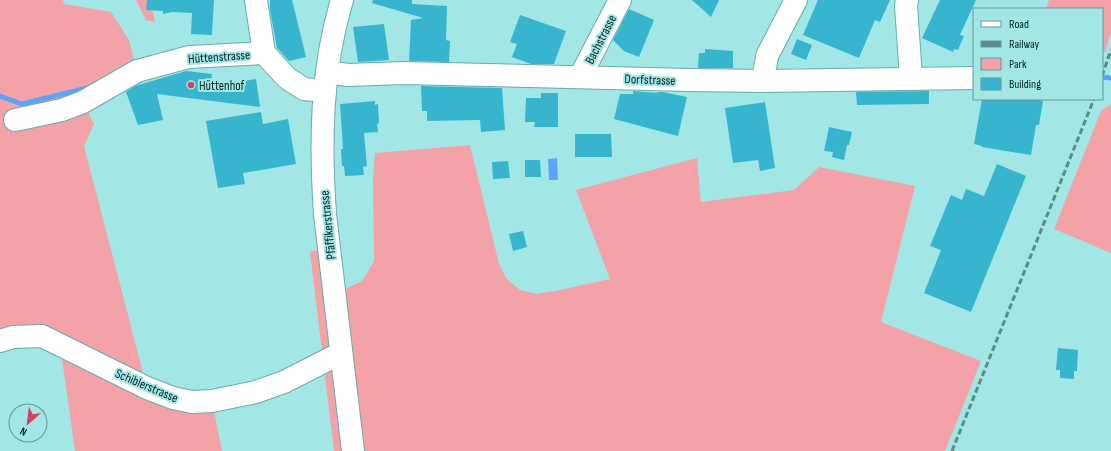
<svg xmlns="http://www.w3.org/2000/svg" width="1111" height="451" viewBox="0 0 1111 451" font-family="'Sofia Sans Condensed',sans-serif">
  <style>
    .green { fill: #f3a2a8 }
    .water { fill: #5fa3f6 }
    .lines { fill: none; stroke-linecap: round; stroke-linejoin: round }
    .stream { stroke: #5fa3f6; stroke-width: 5 }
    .building { fill: #37b5ce }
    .minor-casing { stroke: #69acab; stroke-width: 24 }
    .major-casing { stroke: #69acab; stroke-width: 24 }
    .minor { stroke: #fff; stroke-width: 22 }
    .major { stroke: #fff; stroke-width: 22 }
    .rail { stroke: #598c8b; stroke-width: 3; stroke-dasharray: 6 3; stroke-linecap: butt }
    .poi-dot { fill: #d3425c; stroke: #a2e7e5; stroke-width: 1.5 }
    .labels { text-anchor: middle; stroke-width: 4; stroke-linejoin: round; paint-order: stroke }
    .street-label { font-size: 13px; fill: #052222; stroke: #a2e7e5 }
    .poi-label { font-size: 13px; fill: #052222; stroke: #a2e7e5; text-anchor: start }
  </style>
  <rect width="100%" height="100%" fill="#a2e7e5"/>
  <g class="green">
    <path d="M0,0H63L64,4L111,12L129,40L137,71L83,102L94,124L84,146L147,388L212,401L222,451H75L60,345L0,341Z"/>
    <path d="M136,0H150L155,22L146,20Z"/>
    <path d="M1049,0H1111V30L1105,52L1102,51V9H1046Z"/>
    <path d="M1111,104V253L1054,229L1101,111Z"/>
    <path d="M470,145L499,264L506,278L520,290L537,294L555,291L610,279L576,190L697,158L701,202L794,190L819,167L915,186L881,322L981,361L945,451H334L310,252L329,247L335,294L362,281L374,261L373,179L375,153Z"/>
  </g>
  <path class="water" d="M557,158L558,180H549L548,159Z"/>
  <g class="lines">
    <g class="stream">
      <path d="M1102,77L1111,78"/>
      <path d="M0,96L22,104L87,88"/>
    </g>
  </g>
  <g class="building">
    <path d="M147,0H214L212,35L191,34L192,13L172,12L163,14V11L146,10Z"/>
    <path d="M270,0H292L306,57L289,61L277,48L270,10Z"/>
    <path d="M373,0H412V4L447,6L446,40L450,41L449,62L409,61L411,20L423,18L372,3Z"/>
    <path d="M692,0H719L711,17Z"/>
    <path d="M818,0H890L880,22L875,20L859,58L803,35Z"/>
    <path d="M940,0H976L960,35L964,36L958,50L954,49L953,52L922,38Z"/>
    <path d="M629,9L654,20L639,57L624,51L613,40Z"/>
    <path d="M520,15L566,31L554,64H531L512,57L517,44L510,42Z"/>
    <path d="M384,24L389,60L358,62L353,27Z"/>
    <path d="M797,39L812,45L806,60L791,54Z"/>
    <path d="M705,49L733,51V68H698L699,53H705Z"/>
    <path d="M186,71L212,74L210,87L256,79L260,107L157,94L163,120L138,125L126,92L135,86Z"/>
    <path d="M421,86L502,88L505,130L481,132L480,120L427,121V111H422Z"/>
    <path d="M633,91L657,93V92H663L687,97L678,136L614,119L620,94H633Z"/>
    <path d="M929,91V104L857,105L856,92Z"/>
    <path d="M541,93H558V127H534L535,122H525L526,98H541Z"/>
    <path d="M982,99H1033L1043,101L1039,125H1036L1031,155L982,147V146L974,144Z"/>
    <path d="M375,101V105L378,104L379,123L377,124L378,132L364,133L367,166L363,167L364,175L345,176L344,166H342L341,149H343L340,104Z"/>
    <path d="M765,102L775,168L760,171L758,160L733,163L725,108Z"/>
    <path d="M261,112L263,124L288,119L296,164L243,173L245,184L218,188L206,121Z"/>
    <path d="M829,127L852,132L849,145H847L844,160L832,157L833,152L824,151Z"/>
    <path d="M575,134H611L612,157H575Z"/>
    <path d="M525,160H540L541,177H525Z"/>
    <path d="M508,161L510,178L493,179L492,162Z"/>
    <path d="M997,164L1026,176L971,312L924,293L941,250L930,246L951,195L962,200L966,189L984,196Z"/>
    <path d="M523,231L527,247L513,251L509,234Z"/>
    <path d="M1058,348L1078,350L1077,371H1074V379L1060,378V370H1056Z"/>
  </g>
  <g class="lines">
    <defs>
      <g id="minor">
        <path d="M256,0L264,53"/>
        <path d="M907,0L906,6L911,78"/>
        <path d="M327,72L348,75L403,73L689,80L763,81L974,78"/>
        <path d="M580,77L620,0"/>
        <path d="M763,81L767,56L796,0"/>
        <path d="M15,120L62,110L83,102L137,71L189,57L264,53L287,78L304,89L325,91"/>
        <path d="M0,341L13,337L42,336L147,388L173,398L192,402L212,401L256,392L284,382L341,353"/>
      </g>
      <path id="major" d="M342,0C321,69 320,142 325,214L353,451"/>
    </defs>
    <use href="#minor" class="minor-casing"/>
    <use href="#major" class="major-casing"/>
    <use href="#minor" class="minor"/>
    <use href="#major" class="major"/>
    <g class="rail">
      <path d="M1102,76L1111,50"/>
      <path d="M952,451L1094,99"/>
    </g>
  </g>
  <circle class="poi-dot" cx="191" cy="85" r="4"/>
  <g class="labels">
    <g class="street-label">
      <text transform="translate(600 39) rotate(-63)" y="5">Bachstrasse</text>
      <text transform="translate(219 56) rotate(-4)" y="5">Hüttenstrasse</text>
      <text transform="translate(650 79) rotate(2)" y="5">Dorfstrasse</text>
      <text transform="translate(327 225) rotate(-96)" y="5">Pfäffikerstrasse</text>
      <text transform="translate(147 385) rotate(23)" y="5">Schiblerstrasse</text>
    </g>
    <g class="poi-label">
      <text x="199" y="90">Hüttenhof</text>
    </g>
  </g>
  <rect x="973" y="8" width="130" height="92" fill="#a2e7e5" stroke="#639897"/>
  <rect x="981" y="21" width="20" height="6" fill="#ffffff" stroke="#639897"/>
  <text x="1009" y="28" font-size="12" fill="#052222">Road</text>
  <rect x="981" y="41" width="20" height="6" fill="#598c8b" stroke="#639897"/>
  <text x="1009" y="48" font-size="12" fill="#052222">Railway</text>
  <rect x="981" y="58" width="20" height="12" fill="#f3a2a8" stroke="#639897"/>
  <text x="1009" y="68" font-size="12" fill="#052222">Park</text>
  <rect x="981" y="78" width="20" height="12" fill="#37b5ce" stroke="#639897"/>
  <text x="1009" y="88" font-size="12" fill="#052222">Building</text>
  <g transform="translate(28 423) rotate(208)"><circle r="19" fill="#a2e7e5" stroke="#639897"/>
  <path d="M0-3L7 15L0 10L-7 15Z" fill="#d3425c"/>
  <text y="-6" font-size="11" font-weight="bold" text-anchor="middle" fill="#052222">N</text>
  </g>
</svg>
